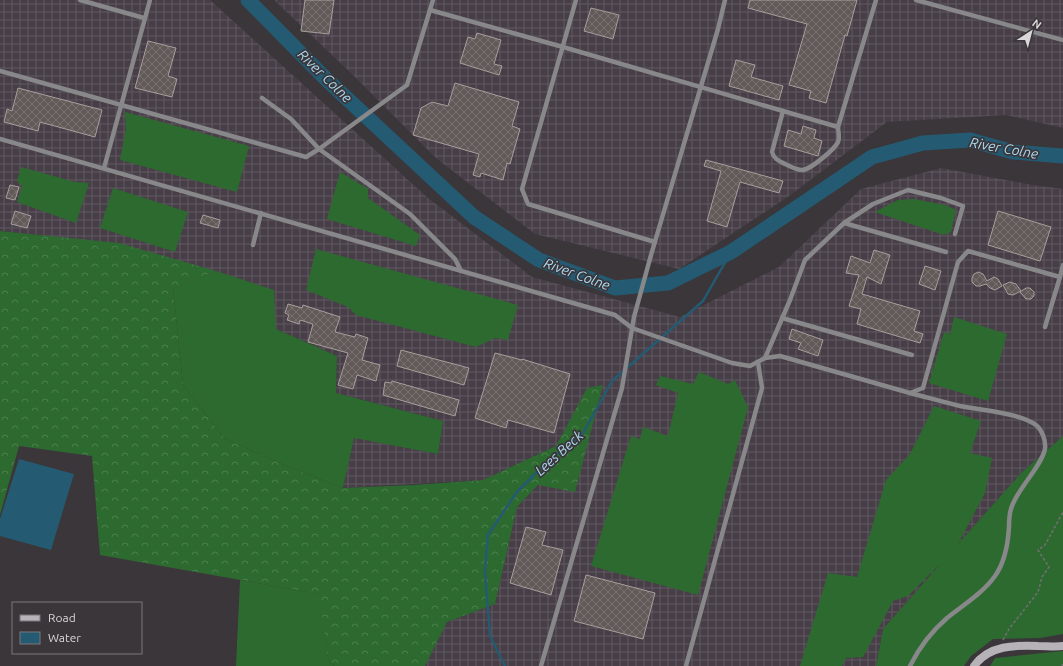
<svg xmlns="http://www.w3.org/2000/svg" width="1063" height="666" viewBox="0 0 1063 666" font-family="Ubuntu,sans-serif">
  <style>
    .industrial { fill: url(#industrial-grid) }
    .grass { fill: #2d6a30 }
    .forest { fill: url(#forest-crowns) }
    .water { fill: #245b73 }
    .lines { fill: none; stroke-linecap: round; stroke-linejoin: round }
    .stream { stroke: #245b73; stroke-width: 2.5 }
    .river { stroke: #245b73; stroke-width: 15 }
    .building { fill: url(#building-cross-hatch); stroke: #a79f9c }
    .path { stroke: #736f73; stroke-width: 1.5; stroke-dasharray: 3 2; stroke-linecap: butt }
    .lane { stroke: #888789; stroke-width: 4.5 }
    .secondary { stroke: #b5b3b7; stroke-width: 8 }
    .labels { text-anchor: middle; stroke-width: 3.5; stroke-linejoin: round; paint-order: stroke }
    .water-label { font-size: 14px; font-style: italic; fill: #acdaf1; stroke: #3a363a }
  </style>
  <defs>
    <pattern id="industrial-grid" width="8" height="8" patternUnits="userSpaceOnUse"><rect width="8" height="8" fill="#473e47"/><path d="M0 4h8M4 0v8" fill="none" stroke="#615961"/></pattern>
    <pattern id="forest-crowns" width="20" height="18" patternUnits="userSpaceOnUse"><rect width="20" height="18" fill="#2d6a30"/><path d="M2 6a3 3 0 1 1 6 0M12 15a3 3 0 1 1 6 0" fill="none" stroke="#4b7f4d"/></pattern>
    <pattern id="building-cross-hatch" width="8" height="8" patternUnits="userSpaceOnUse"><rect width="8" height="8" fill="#615a58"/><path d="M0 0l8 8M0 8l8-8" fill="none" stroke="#77716f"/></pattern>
  </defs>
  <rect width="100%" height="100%" fill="#3a363a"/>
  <g class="industrial">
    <path d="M0,0H210L428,198L532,277L680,317L779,267L861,189L941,168L1033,185L1063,189V436L1021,473L883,629L876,666H425L447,622L495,604L517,507L538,485L587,389L556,446L483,480L343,488L354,437L438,454L443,421L336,393L337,356L276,329L39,235L0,231Z"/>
    <path d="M274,0H1063V128L1006,115L887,122L789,196L679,269L535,234L437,159L350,72Z"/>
  </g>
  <g class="grass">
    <path d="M125,112L249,146L237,192L120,160L126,129Z"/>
    <path d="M21,167L75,182L89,183L76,223L17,202L22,186L17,181Z"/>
    <path d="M340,172L368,189V198L420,235L416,246L327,219Z"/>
    <path d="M113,188L188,212L175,252L100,228Z"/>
    <path d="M914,199L945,205L956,210L951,232L944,235L875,212L898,200Z"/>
    <path d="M316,249L518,305L508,340L495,338L476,347L356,315L348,307L306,290Z"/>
    <path d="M216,271L274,290L276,329L337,356L336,393L443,421L438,454L354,438L343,488L282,464L224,438L183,385L173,289Z"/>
    <path d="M954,317L1007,334L988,401L929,383L944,332L950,334Z"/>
    <path d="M699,372L728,384L735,380L748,407L698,595L591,566L631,436L640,439L643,427L668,436L678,393L656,385L660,376L693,384Z"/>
    <path d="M934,406L981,421L970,453L992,458L985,493L958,544L1021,473L1063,436V634L1040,638L993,639L971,656L964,666H876L883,629L942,562L908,596L893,601L863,657L846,658L842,666H800L828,573L857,577L886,480L910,454Z"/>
    <path d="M240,580L320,594L328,659L334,666H236Z"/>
    <path d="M1063,651V666H990L995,658Z"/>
  </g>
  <path class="forest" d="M0,231L119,243L216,271L173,289L183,385L224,438L282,464L343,488L413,485L483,480L556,446L587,388L603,385L575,492L538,485L517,507L495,604L447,622L425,666H334L328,659L319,594L100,555L92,456L19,446L0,515Z"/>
  <path class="water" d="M19,459L74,474L51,550L0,536V519Z"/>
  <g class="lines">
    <path class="stream" d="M505,666L490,636L485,571L488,535L517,492L548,461L583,433L612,381L703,301L731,252"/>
    <path class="river" d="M248,0L326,79L474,217L539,260L615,288L668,283L731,252L872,157L923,143L970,140L1013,152L1063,156"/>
  </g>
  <g class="building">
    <path d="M305,0H334L329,34L301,31Z"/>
    <path d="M750,0H857L847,36L845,35L826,103L809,98L811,91L789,85L807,24L748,8Z"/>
    <path d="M591,8L619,15L613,39L584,31Z"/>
    <path d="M477,33L501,40L494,64L502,66L499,75L460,63L468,37L475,39Z"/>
    <path d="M148,41L176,48L168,76L177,79L172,97L135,88Z"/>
    <path d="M736,60L755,65L751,77L783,86L779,100L729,86Z"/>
    <path d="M455,83L519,102L512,126L520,129L510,164L507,163L503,180L481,173L480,177L473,175L479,154L413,135L421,108L432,102L448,106Z"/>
    <path d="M18,88L102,110L95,137L40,122L38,131L4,122L7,109L12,111Z"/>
    <path d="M803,126L816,130L814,138L822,141L818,156L784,146L788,130L801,134Z"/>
    <path d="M706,160L783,181L779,193L740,182L727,227L707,221L721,171L704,166Z"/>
    <path d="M10,185L19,187L15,200L6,198Z"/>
    <path d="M15,211L31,216L27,228L11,224Z"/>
    <path d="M998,211L1051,227L1040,261L988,245Z"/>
    <path d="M203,215L220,220L218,228L200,223Z"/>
    <path d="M874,250L890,255L881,284L867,277L862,294L920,311L914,331L923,334L920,343L857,324L861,309L849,306L859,275L846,273L851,256L870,263Z"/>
    <path d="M925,266L941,271L935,290L919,284Z"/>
    <path d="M978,272L983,274L987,281L994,277L998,279L1002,286L995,290L990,288L986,284L980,286H976L972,282V278L974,274Z"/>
    <path d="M1010,282L1016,284L1021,291L1013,295L1008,294L1003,285Z"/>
    <path d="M1026,288H1030L1034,292V296L1031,299H1026L1020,292Z"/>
    <path d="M288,304L302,308L303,305L340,317L335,332L355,337L356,334L368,338L362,360L380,365L376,381L357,375L353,389L338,385L348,353L308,342L313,324L300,320L299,324L287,320L289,315L285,313Z"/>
    <path d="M792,329L823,340L818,356L798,349L801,343L789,339Z"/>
    <path d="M401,350L469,368L464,385L397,366Z"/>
    <path d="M495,353L522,360V359L570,374L554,433L508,420L506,428L475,418Z"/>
    <path d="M392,381L459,400L455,416L383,395L385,382L391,383Z"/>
    <path d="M526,527L546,532L542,545L563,550L551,595L510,583Z"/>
    <path d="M586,575L655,593L643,639L574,621Z"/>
  </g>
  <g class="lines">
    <g class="path">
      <path d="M1003,640L1009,629L1038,592L1042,577L1049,567L1038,550L1045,545L1063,512"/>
      <path d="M1062,666L1063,664"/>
    </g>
    <g class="lane">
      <path d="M80,0L144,18"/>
      <path d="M576,0L522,189L528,204L655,242"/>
      <path d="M916,0L1063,40"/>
      <path d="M430,10L563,47L838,127L876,0"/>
      <path d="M0,71L306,157L319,149L410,214L455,259L461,271"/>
      <path d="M262,98L291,119L319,149L407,85L433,0"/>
      <path d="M783,111L772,152C774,159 779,161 785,164C790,166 796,170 802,170C810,170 835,149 838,142C840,137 838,131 838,127"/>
      <path d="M0,139L615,315L632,328L732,363L750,366L765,358L790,300L805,260L844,223L873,204L908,190L941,198L963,206L955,234"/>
      <path d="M104,168L150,0"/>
      <path d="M844,223L946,252"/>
      <path d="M253,245L261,213"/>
      <path d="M1060,277L1063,265"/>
      <path d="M782,318L912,355"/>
      <path d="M765,358L780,356L910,393L923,388L958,262L968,251L1060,277L1045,327"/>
      <path d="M910,393C926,397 943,402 960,406C979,410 1020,413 1036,425C1042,430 1046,440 1045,449C1041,467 1019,487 1012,506C1009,513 1009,520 1009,527C1008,544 1005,562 995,576C983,593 963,605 947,618C932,631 919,648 910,666"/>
      <path d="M541,666L622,388L634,317L651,255L718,29L725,0"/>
      <path d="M686,666L762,388L758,362"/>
    </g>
    <path class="secondary" d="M974,666C989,645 1015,645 1038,646C1047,646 1055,647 1063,646"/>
  </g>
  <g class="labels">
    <g class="water-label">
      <text transform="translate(325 76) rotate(44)" y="5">River Colne</text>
      <text transform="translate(1004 148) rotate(10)" y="5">River Colne</text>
      <text transform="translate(577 274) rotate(20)" y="5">River Colne</text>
      <text transform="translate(559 453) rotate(-42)" y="5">Lees Beck</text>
    </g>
  </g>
  <rect x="12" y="602" width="130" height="52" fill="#3a363a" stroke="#7a767a"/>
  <rect x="20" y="615" width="20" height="6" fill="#b5b3b7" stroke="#7a767a"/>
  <text x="48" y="622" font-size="12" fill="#dad7da">Road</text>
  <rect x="20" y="632" width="20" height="12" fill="#245b73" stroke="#7a767a"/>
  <text x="48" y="642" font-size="12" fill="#dad7da">Water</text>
  <g transform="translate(1031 32) rotate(36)" stroke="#3a363a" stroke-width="3" paint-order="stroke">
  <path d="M0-3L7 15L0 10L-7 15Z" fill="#dad7da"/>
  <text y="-6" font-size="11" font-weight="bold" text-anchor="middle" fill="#dad7da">N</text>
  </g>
</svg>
